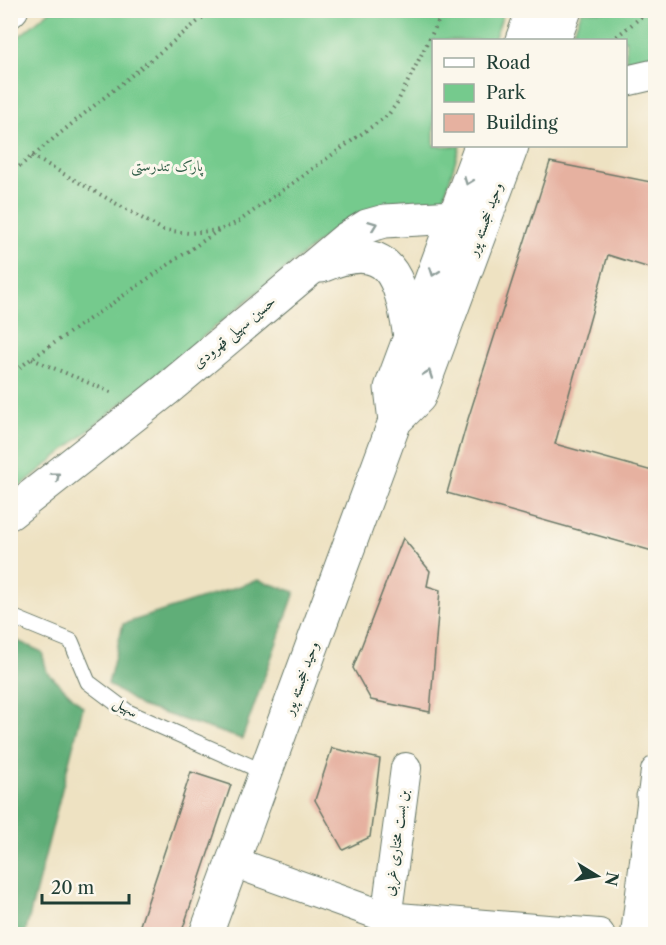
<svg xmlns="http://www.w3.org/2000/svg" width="666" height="945" viewBox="0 0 666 945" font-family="'Libre Caslon Text',Amiri,serif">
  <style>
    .green { fill: #75ca8d; stroke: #4a8460; stroke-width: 1.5 }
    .forest { fill: #60ae78; stroke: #407656; stroke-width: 1.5 }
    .building { fill: #e6b1a0 }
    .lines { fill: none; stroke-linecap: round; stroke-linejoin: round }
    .service-casing { stroke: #677766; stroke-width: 17 }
    .minor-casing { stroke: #677766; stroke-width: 32 }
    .tertiary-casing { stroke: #677766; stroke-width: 35 }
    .secondary-casing { stroke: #677766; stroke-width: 35 }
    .path { stroke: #677766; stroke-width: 4; stroke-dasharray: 1.5 4.5; stroke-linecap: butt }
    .service { stroke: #fff; stroke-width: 15 }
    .minor { stroke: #fff; stroke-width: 30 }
    .tertiary { stroke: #fff; stroke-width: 33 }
    .secondary { stroke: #fff; stroke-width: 33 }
    .oneway { stroke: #8f9e9a }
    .labels { text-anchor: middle; stroke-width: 6; stroke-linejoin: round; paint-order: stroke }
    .park-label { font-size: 15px; fill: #34604a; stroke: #fbf7ec }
    .street-label { font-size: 15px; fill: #1f3d34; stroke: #fbf7ec }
  </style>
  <rect width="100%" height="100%" fill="#fbf7ec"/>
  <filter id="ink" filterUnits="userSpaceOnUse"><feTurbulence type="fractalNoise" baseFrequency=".0167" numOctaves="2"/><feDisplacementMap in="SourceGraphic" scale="12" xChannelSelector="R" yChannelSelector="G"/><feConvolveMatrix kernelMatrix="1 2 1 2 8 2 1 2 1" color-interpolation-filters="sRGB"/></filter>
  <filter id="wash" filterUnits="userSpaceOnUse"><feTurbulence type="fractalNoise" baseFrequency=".008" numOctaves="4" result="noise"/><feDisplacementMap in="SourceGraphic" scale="24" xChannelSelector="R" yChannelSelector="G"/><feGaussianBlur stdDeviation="1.35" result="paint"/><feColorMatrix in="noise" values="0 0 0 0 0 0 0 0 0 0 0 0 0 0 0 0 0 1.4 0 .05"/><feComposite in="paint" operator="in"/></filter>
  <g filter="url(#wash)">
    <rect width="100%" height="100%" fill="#eee2c2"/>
    <g class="green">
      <path d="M50,11H504L494,40H434V146H460L444,198L430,206L344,221L11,494V43Z"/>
      <path d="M582,11H655V61L626,66V40H570Z"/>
    </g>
    <g class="forest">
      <path d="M258,580L295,592L242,739L141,706L108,684L123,624Z"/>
      <path d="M11,638L42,652L47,672L83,707L25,934H10Z"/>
    </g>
    <g id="blocks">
      <g class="building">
        <path d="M550,162L656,183V270L608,255L555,444L656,472V552L447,493L468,419Z"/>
        <path d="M403,538L430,571L427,586L440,590L430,712L371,700L353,668Z"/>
        <path d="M332,748L380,759L370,837L343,850L315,800Z"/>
        <path d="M191,772L231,785L181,934H137Z"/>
      </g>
    </g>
  </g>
  <g filter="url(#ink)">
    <use href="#blocks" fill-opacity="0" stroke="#677766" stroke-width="1.5"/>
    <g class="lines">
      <defs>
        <path id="service" d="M10,616L71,641L88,682L128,712L266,773"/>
        <g id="minor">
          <path d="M10,13L13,10"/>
          <path d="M626,81L656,74"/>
          <path d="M233,862L386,917L599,934"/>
          <path d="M384,934L406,768"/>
          <path d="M636,934L656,771"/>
        </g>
        <g id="tertiary">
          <path d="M321,266C391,237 400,277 410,336"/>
          <path d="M10,513L166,390L346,239L367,226L385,221L454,217L482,223"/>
          <path d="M653,797H656"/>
        </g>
        <g id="secondary">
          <path d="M522,40L533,10"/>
          <path d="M554,40L565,10"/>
          <path d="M395,421L391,388L481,146"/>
          <path d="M206,934L395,421L419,397L512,146"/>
        </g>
      </defs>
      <use href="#service" class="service-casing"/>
      <use href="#minor" class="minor-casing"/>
      <use href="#tertiary" class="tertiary-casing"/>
      <use href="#secondary" class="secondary-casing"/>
      <g class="path">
        <path d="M612,40L650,10"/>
        <path d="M32,156L163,230L189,233L220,230L238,222L388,115L397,103L444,10"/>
        <path d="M10,174L212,10"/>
        <path d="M32,359L113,393"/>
        <path d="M10,375L31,359L219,230"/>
      </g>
      <use href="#service" class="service"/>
      <use href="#minor" class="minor"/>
      <use href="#tertiary" class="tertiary"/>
      <use href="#secondary" class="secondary"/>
    </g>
    <defs><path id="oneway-chevron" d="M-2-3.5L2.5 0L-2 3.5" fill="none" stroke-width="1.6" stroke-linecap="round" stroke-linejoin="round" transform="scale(1.5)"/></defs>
    <g class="oneway">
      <use href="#oneway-chevron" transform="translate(468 181) rotate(111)"/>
      <use href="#oneway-chevron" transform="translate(373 225) rotate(-21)"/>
      <use href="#oneway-chevron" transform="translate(434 272) rotate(110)"/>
      <use href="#oneway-chevron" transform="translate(428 374) rotate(-70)"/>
      <use href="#oneway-chevron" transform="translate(56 476) rotate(-38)"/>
    </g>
  </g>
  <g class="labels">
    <g class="park-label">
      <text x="167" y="171">پارک تندرستی</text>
    </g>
    <g class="street-label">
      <text transform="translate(485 219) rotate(-70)" y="5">وحید خجسته پور</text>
      <text transform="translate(234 332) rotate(-40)" y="5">حسین سهیلی قهرودی</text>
      <text transform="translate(301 678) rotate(-70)" y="5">وحید خجسته پور</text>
      <text transform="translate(126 707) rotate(32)" y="5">سهیل</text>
      <text transform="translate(396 843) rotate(-82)" y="5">بن بست مختاری غربی</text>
    </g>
  </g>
  <rect width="666" height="945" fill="none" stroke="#fbf7ec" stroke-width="36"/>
  <rect x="432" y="39" width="195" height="108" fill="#fbf7ec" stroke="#a3ada2" stroke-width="1.5"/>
  <rect x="444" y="58" width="30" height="9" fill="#ffffff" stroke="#a3ada2" stroke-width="1.5"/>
  <text x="486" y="69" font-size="18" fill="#1f3d34">Road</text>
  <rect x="444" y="84" width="30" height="18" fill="#75ca8d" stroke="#a3ada2" stroke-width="1.5"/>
  <text x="486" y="99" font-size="18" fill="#1f3d34">Park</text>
  <rect x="444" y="114" width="30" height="18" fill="#e6b1a0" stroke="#a3ada2" stroke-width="1.5"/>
  <text x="486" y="129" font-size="18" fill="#1f3d34">Building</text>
  <g transform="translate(597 876) rotate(101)" stroke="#fbf7ec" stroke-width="4.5" paint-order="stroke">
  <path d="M0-4.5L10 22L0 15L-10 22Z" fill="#1f3d34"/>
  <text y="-9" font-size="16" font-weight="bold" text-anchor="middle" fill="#1f3d34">N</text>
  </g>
  <path d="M42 894v9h87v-9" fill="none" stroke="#1f3d34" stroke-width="3"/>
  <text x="51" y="894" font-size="18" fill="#1f3d34" stroke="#fbf7ec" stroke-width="4.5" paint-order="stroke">20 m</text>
</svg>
